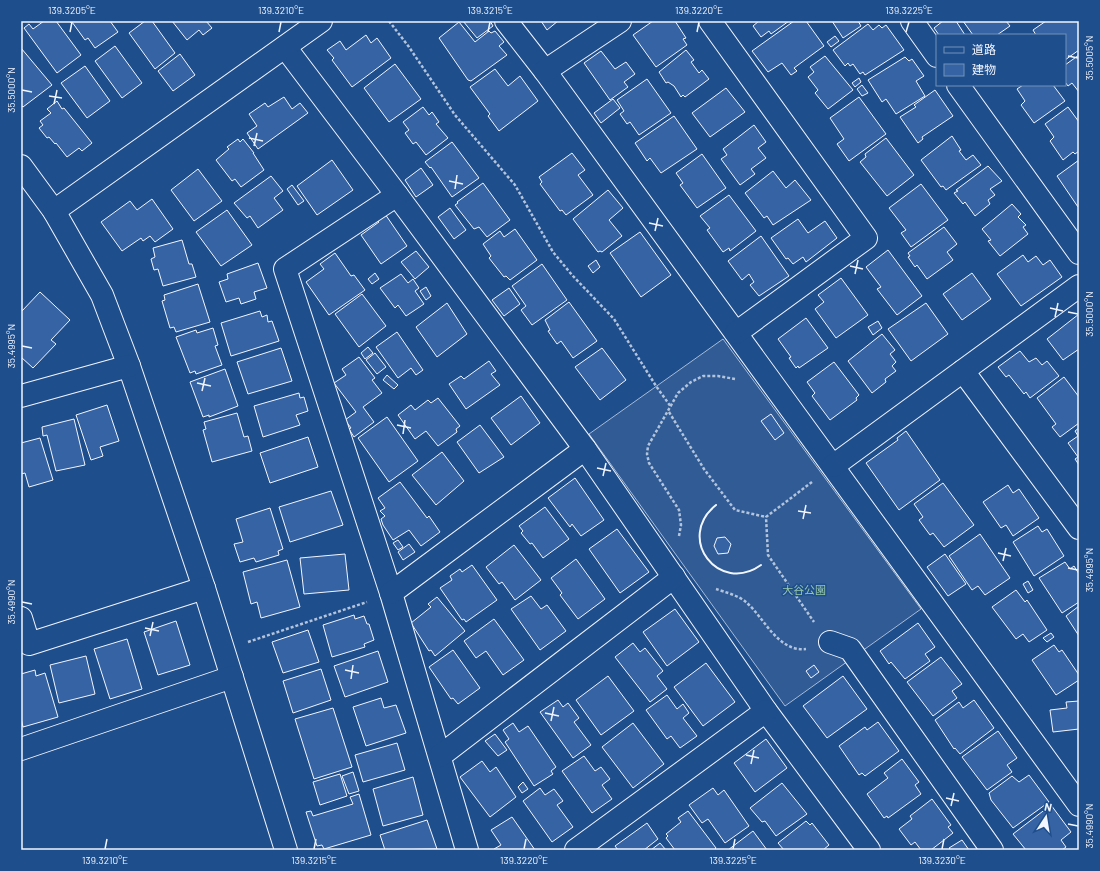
<svg xmlns="http://www.w3.org/2000/svg" width="1100" height="871" viewBox="0 0 1100 871" font-family="Barlow,'Noto Sans JP',sans-serif">
  <style>
    .built { fill: #305b95; stroke: #a8bbd7 }
    .building { fill: #3563a3; stroke: #f2f6ff }
    .lines { fill: none; stroke-linecap: round; stroke-linejoin: round }
    .minor-casing { stroke: #f2f6ff; stroke-width: 24 }
    .path { stroke: #b3c4dc; stroke-width: 2.5; stroke-dasharray: 3 2; stroke-linecap: butt }
    .minor { stroke: #1f4e8c; stroke-width: 22 }
    .wall { stroke: #f2f6ff; stroke-width: 2 }
    .ticks { fill: none; stroke: #f2f6ff; stroke-width: 1.5 }
    .labels { text-anchor: middle; stroke-width: 3; stroke-linejoin: round; paint-order: stroke }
    .park-label { font-size: 11px; fill: #97c8a6; stroke: #1f4e8c }
    .neatline { fill: none; stroke: #f2f6ff; stroke-width: 1.5 }
    .ticks-label { font-size: 10px; text-anchor: middle; fill: #f2f6ff }
  </style>
  <rect width="100%" height="100%" fill="#1f4e8c"/>
  <path class="built" d="M723,339L921,609L785,706L589,434Z"/>
  <g class="building">
    <path d="M44,21H56L81,55L57,73L24,28L29,24L33,29Z"/>
    <path d="M70,21H110L118,32L95,48L88,38L85,40L72,22L71,23Z"/>
    <path d="M145,21H152L175,53L155,69L129,33Z"/>
    <path d="M172,21H206L212,28L203,35L199,30L187,40Z"/>
    <path d="M463,21H490L493,26L477,38Z"/>
    <path d="M541,21H558L547,30Z"/>
    <path d="M653,21H675L686,38L683,39L687,45L656,67L633,35Z"/>
    <path d="M759,21H789L771,34L769,31L761,37L753,26Z"/>
    <path d="M794,21H806L824,46L794,68L797,71L791,75L782,63L768,72L752,51Z"/>
    <path d="M832,21H858L861,26L843,38Z"/>
    <path d="M943,21H956L965,35H939L934,28Z"/>
    <path d="M963,21H1006L1010,26L997,35H973Z"/>
    <path d="M1046,21H1077L1079,24V50L1065,60V35H1036L1033,30Z"/>
    <path d="M459,22L475,42L489,31L491,33L495,31L504,42L499,46L507,55L471,81L468,80L439,38Z"/>
    <path d="M868,24L873,30L879,25L882,28L886,25L904,50L865,75L863,72L860,74L853,64L850,66L848,63L845,66L833,50Z"/>
    <path d="M366,35L371,43L377,38L391,58L352,87L332,60L334,58L327,50L340,41L346,50Z"/>
    <path d="M835,36L839,41L831,47L827,42Z"/>
    <path d="M115,46L142,83L122,98L95,61Z"/>
    <path d="M21,48L52,85L23,107L21,105Z"/>
    <path d="M686,50L694,60L691,62L699,73L702,70L709,79L685,97L683,95L681,97L674,86L668,82L666,83L659,72Z"/>
    <path d="M601,51L615,69L626,62L635,74L624,82L628,87L610,100L584,63Z"/>
    <path d="M180,54L195,75L173,91L158,71Z"/>
    <path d="M1079,55V92L1072,83L1068,86L1065,82V65Z"/>
    <path d="M825,56L853,90L828,109L815,93L818,90L808,77L814,72L810,67Z"/>
    <path d="M905,57L909,61L912,59L924,76L916,81L925,96L896,114L886,99L882,102L868,80Z"/>
    <path d="M395,64L421,99L389,122L364,88Z"/>
    <path d="M85,66L110,101L87,118L61,83Z"/>
    <path d="M495,69L508,86L520,76L538,101L499,131L488,116L490,114L470,87Z"/>
    <path d="M859,78L861,82L855,87L852,83Z"/>
    <path d="M647,79L671,113L639,135L630,122L627,124L620,114L624,111L617,100Z"/>
    <path d="M862,85L868,93L862,96L857,89Z"/>
    <path d="M1023,85H1053L1065,101L1034,123L1021,105L1025,101L1017,89Z"/>
    <path d="M726,88L745,112L710,137L692,113Z"/>
    <path d="M935,90L953,116L922,137L923,139L918,143L900,117L916,107L914,105Z"/>
    <path d="M284,97L292,109L300,103L308,113L258,149L247,133L257,126L249,114L265,103L268,107Z"/>
    <path d="M859,97L886,134L849,161L837,144L844,139L830,118Z"/>
    <path d="M613,99L620,108L601,123L594,113Z"/>
    <path d="M57,101L62,109L64,108L92,143L82,151L79,148L67,157L56,143L55,144L49,137L47,138L39,128L43,125L40,121L51,113L47,109Z"/>
    <path d="M423,107L429,115L432,112L439,122L436,124L448,138L426,155L416,142L413,144L405,133L409,130L403,122Z"/>
    <path d="M1068,107L1079,122V151L1075,154L1073,152L1063,160L1050,141L1054,137L1045,124Z"/>
    <path d="M674,116L697,149L661,173L650,158L647,161L635,143Z"/>
    <path d="M754,125L766,142L758,148L766,158L751,169L755,174L740,185L721,159L727,155L723,149Z"/>
    <path d="M952,136L961,150L959,151L966,160L973,155L981,165L946,190L943,186L941,187L921,160Z"/>
    <path d="M886,138L914,175L887,196L860,162L866,157L865,154Z"/>
    <path d="M238,139L240,142L243,139L254,153H253L264,170L241,187L235,179L232,181L216,160L229,149L227,147Z"/>
    <path d="M452,142L479,178L452,197L431,167L430,168L425,162Z"/>
    <path d="M572,153L585,170L578,175L593,195L566,215L562,210L560,211L540,184L542,182L539,177Z"/>
    <path d="M702,154L726,188L697,208L680,185L683,183L676,173Z"/>
    <path d="M332,160L353,190L317,215L297,186Z"/>
    <path d="M1079,160V206L1078,207L1057,176Z"/>
    <path d="M988,166L1002,181L990,189L995,195L988,200L990,204L975,216L965,202L963,204L954,193L958,191L956,190Z"/>
    <path d="M421,168L433,185L416,197L405,180Z"/>
    <path d="M198,169L222,201L194,221L171,190Z"/>
    <path d="M773,171L786,188L795,180L811,200L773,225L767,216L764,218L745,193Z"/>
    <path d="M271,176L283,191L274,198L283,210L258,228L250,216L247,218L234,203Z"/>
    <path d="M483,183L510,220L487,237L479,227L474,229L455,205L458,203L457,202Z"/>
    <path d="M921,184L948,220L911,247L901,233L906,230L889,208Z"/>
    <path d="M292,185L304,201L298,205L287,189Z"/>
    <path d="M608,190L623,208L609,220L622,236L602,252L600,251L598,252L573,219Z"/>
    <path d="M729,195L756,231L730,251L729,248L723,252L707,230L710,228L700,216Z"/>
    <path d="M152,199L173,229L155,242L150,236L143,241L141,238L122,251L101,222L130,201L137,210Z"/>
    <path d="M1012,204L1021,214L1018,217L1026,225L1023,227L1028,234L1000,256L988,241L991,240L982,229Z"/>
    <path d="M450,208L466,230L454,239L438,217Z"/>
    <path d="M227,210L252,245L221,266L196,232Z"/>
    <path d="M385,214L407,246L381,264L361,235L379,222L377,220Z"/>
    <path d="M798,219L808,233L825,221L837,238L806,262L803,257L793,264L788,258L786,259L771,238Z"/>
    <path d="M944,227L957,244L947,252L953,260L927,279L917,265L915,267L908,257L910,256L908,253Z"/>
    <path d="M515,229L537,260L510,280L506,276L504,277L489,258L491,256L483,244L500,231L504,237Z"/>
    <path d="M640,232L671,275L641,297L610,253Z"/>
    <path d="M761,236L789,276L759,296L750,285L754,282L749,274L742,280L728,261Z"/>
    <path d="M182,240L189,264H192L196,277L163,286L158,269L154,270L151,259L155,257L153,248Z"/>
    <path d="M888,250L922,296L897,315L877,289L881,287L866,267Z"/>
    <path d="M416,251L429,267L415,279L401,262Z"/>
    <path d="M335,253L351,276L354,275L365,290L329,315L306,282L324,269L320,264Z"/>
    <path d="M1023,255L1028,262L1036,256L1043,265L1050,260L1062,277L1021,306L997,274Z"/>
    <path d="M596,260L600,267L593,273L588,266Z"/>
    <path d="M258,263L267,288L254,292L256,299L241,304L239,298L226,302L219,282L228,279L227,274Z"/>
    <path d="M542,264L567,300L532,325L521,310L526,306L512,286Z"/>
    <path d="M375,273L379,279L372,284L368,279Z"/>
    <path d="M972,273L991,299L962,320L943,294Z"/>
    <path d="M401,274L408,283L413,279L419,288L415,291L424,304L406,316L398,305L395,308L380,288Z"/>
    <path d="M841,278L868,315L836,338L815,309L824,302L818,295Z"/>
    <path d="M198,284L210,322L176,332L174,327L170,328L162,301L165,300L164,295Z"/>
    <path d="M426,287L431,296L426,300L420,291Z"/>
    <path d="M509,288L520,304L504,316L492,300Z"/>
    <path d="M40,292L70,320L51,340L56,344L33,368L21,357V312Z"/>
    <path d="M362,294L386,326L359,347L335,314Z"/>
    <path d="M569,302L597,341L573,358L561,341L557,344L548,331L550,330L545,320Z"/>
    <path d="M447,303L467,334L437,357L416,327Z"/>
    <path d="M926,303L948,334L911,361L888,329Z"/>
    <path d="M260,311L262,317L267,315L268,322L272,321L279,341L231,356L221,323Z"/>
    <path d="M1079,314V349L1063,360L1047,339Z"/>
    <path d="M806,318L828,348L799,368L798,366L796,368L789,358L791,357L778,339Z"/>
    <path d="M878,321L882,328L873,335L868,327Z"/>
    <path d="M213,328L218,345L215,346L222,365L196,374L195,371L190,373L176,337L196,330L197,333Z"/>
    <path d="M397,332L423,370L416,375L411,368L398,378L376,347Z"/>
    <path d="M882,334L895,350L890,354L896,362L892,366L896,371L885,379L886,382L872,393L848,361Z"/>
    <path d="M368,347L373,353L365,359L361,353Z"/>
    <path d="M281,348L292,381L248,394L237,362Z"/>
    <path d="M602,348L626,380L600,400L575,367Z"/>
    <path d="M1020,351L1029,362L1036,358L1042,365L1047,361L1059,376L1030,398L1026,392L1024,394L1009,375L1006,377L998,367Z"/>
    <path d="M375,353L386,367L377,374L366,360Z"/>
    <path d="M359,357L375,378L372,380L382,393L363,407L374,422L354,437L349,429L351,428L345,420L356,412L334,383L346,375L342,369Z"/>
    <path d="M489,361L496,371L491,374L500,385L466,409L449,384L461,376L464,379Z"/>
    <path d="M834,362L859,395L856,398L857,400L830,420L812,396L815,393L807,382Z"/>
    <path d="M225,369L238,406L209,417V415L203,417L190,382Z"/>
    <path d="M387,375L398,385L394,389L383,380Z"/>
    <path d="M1064,377L1079,397V423L1060,437L1052,427L1056,424L1037,398Z"/>
    <path d="M299,393L300,398L304,397L308,411L296,415L300,425L263,437L254,406Z"/>
    <path d="M521,396L540,423L511,445L491,418Z"/>
    <path d="M438,398L460,426L456,429L457,432L438,446L426,431L415,439L398,415L411,405L415,410L428,400L431,403Z"/>
    <path d="M107,405L119,441L100,447L103,456L91,460L76,415Z"/>
    <path d="M237,413L244,437L248,436L252,451L212,462L203,430L206,429L204,422Z"/>
    <path d="M771,414L784,433L775,440L761,421Z"/>
    <path d="M387,417L418,461L389,482L358,438Z"/>
    <path d="M74,419L85,465L56,471L47,435L43,436L42,427Z"/>
    <path d="M480,425L504,457L479,473L457,442Z"/>
    <path d="M1079,428V465L1075,459L1078,457L1068,443L1078,436L1075,431Z"/>
    <path d="M906,431L940,480L899,510L866,463L898,440L897,438Z"/>
    <path d="M308,437L318,467L270,483L260,453Z"/>
    <path d="M40,438L53,480L29,487L25,473L21,474V443Z"/>
    <path d="M442,452L464,481L436,505L412,475Z"/>
    <path d="M575,478L604,520L581,536L572,524L570,527L548,498Z"/>
    <path d="M400,482L427,518L429,516L440,532L421,546L409,530L393,540L383,525L381,519L385,516L380,511L385,508L378,498Z"/>
    <path d="M943,483L974,525L944,547L933,533L930,535L919,520L923,517L914,504Z"/>
    <path d="M1008,485L1013,493L1019,489L1039,518L1013,536L1006,525L1001,528L983,502Z"/>
    <path d="M331,491L343,525L290,542L279,507Z"/>
    <path d="M545,507L569,539L543,558L532,543L530,544L521,533L523,531L519,526Z"/>
    <path d="M270,508L283,549L278,551L279,555L256,562L254,558L240,562L234,544L243,542L236,519Z"/>
    <path d="M1038,526L1042,532L1047,529L1064,556L1034,576L1013,542Z"/>
    <path d="M617,529L649,572L620,593L589,549Z"/>
    <path d="M980,534L1010,578L985,595L978,586L972,590L949,556Z"/>
    <path d="M725,537L731,544L728,553L718,554L714,546L717,538Z"/>
    <path d="M398,540L403,547L398,550L393,543Z"/>
    <path d="M409,544L415,552L403,560L398,552Z"/>
    <path d="M514,545L541,580L515,600L502,582L499,584L486,567Z"/>
    <path d="M345,554L349,590L304,594L300,558Z"/>
    <path d="M945,554L966,584L948,596L927,567Z"/>
    <path d="M576,559L605,599L578,619L560,595L562,593L551,578Z"/>
    <path d="M287,560L300,607L261,618L257,602L251,604L243,572Z"/>
    <path d="M1065,562L1070,569L1074,566L1079,574V602L1062,613L1039,578Z"/>
    <path d="M472,565L497,600L466,622L464,619L462,620L440,588L452,580L450,576L460,569L462,572Z"/>
    <path d="M1028,581L1033,590L1028,593L1023,584Z"/>
    <path d="M1016,590L1025,602L1027,600L1047,630L1029,642L1023,634L1016,639L992,607Z"/>
    <path d="M531,596L541,609L547,605L566,631L540,650L511,609Z"/>
    <path d="M437,597L465,631L435,656L431,650L429,651L411,623L431,607L428,604Z"/>
    <path d="M1079,606V636L1066,616Z"/>
    <path d="M675,609L699,642L667,666L643,632Z"/>
    <path d="M354,615L355,619L364,616L367,624H369L374,640L364,644L365,647L332,657L323,625Z"/>
    <path d="M494,619L524,660L503,675L486,651L476,658L464,641Z"/>
    <path d="M176,621L190,665L158,675L144,632Z"/>
    <path d="M918,623L935,647L925,654L930,661L905,679L891,662L889,664L880,651Z"/>
    <path d="M308,630L319,662L283,673L272,642Z"/>
    <path d="M1051,633L1054,637L1047,642L1043,638Z"/>
    <path d="M127,639L142,689L110,699L94,649Z"/>
    <path d="M633,643L640,652L645,648L663,671L657,676L667,689L650,702L615,657Z"/>
    <path d="M1054,645L1059,652L1062,650L1079,675V680L1056,695L1032,660Z"/>
    <path d="M453,650L480,688L458,704L453,698L451,699L429,667Z"/>
    <path d="M378,651L388,682L345,697L334,666Z"/>
    <path d="M86,656L95,694L59,703L50,665Z"/>
    <path d="M941,657L962,684L952,691L957,698L933,716L907,682Z"/>
    <path d="M706,663L735,702L703,726L674,687Z"/>
    <path d="M814,665L819,672L811,678L806,671Z"/>
    <path d="M321,669L331,700L293,713L283,681Z"/>
    <path d="M35,670L36,676L45,673L58,717L23,727L21,718V674Z"/>
    <path d="M608,676L634,711L601,735L576,700Z"/>
    <path d="M843,676L867,709L827,738L803,706Z"/>
    <path d="M667,695L677,709L683,704L689,713L683,718L697,736L680,748L671,736L667,739L646,710Z"/>
    <path d="M1079,697V729L1053,732L1050,710L1067,708L1066,702L1079,701Z"/>
    <path d="M381,698L384,708L396,705L406,733L366,746L353,707Z"/>
    <path d="M558,700L563,707L568,703L579,718L574,722L591,745L573,758L540,712Z"/>
    <path d="M974,700L994,728L960,754L955,748L954,749L935,720L959,702L963,708Z"/>
    <path d="M333,708L352,767L314,779L295,719Z"/>
    <path d="M878,722L899,751L865,776L862,773L859,775L839,746L865,727L867,730Z"/>
    <path d="M513,723L519,732L528,726L556,767L551,771L553,774L534,786L505,742L509,739L503,730Z"/>
    <path d="M633,723L664,764L633,788L602,747Z"/>
    <path d="M998,731L1017,758L1007,765L1012,772L987,790L962,757Z"/>
    <path d="M495,734L507,750L498,756L485,741Z"/>
    <path d="M766,739L787,768L755,792L734,763Z"/>
    <path d="M397,743L405,770L363,782L355,755Z"/>
    <path d="M584,756L595,771L601,767L610,779L602,785L612,799L592,813L562,771Z"/>
    <path d="M902,759L919,782L915,785L921,794L888,818L887,816L884,818L867,794L888,778L884,773Z"/>
    <path d="M482,761L490,772L496,767L516,797L490,817L460,777Z"/>
    <path d="M353,772L359,791L349,794L342,776Z"/>
    <path d="M340,774L347,796L320,805L313,782Z"/>
    <path d="M1029,775L1049,802L1013,828L991,800L989,793L1012,776L1019,782Z"/>
    <path d="M413,777L423,815L383,826L373,789Z"/>
    <path d="M523,782L528,789L522,793L518,787Z"/>
    <path d="M782,783L807,814L776,836L765,821L762,822L750,808Z"/>
    <path d="M540,788L545,795L554,789L563,801L557,805L573,827L552,842L523,801Z"/>
    <path d="M713,788L718,795L724,790L749,826L725,843L708,819L702,823L689,805Z"/>
    <path d="M359,794L371,835L324,849L322,845L317,846L306,812L311,811L313,816L353,804L350,797Z"/>
    <path d="M932,799L951,825L948,827L953,833L931,850H921L915,842L911,845L899,829L912,819L910,816Z"/>
    <path d="M1051,805L1071,832L1061,840L1066,847L1062,850H1026L1013,834Z"/>
    <path d="M688,811L716,848L714,850H675L666,838L668,836L666,834L681,822L678,818Z"/>
    <path d="M512,817L535,850H495L494,849L501,845L491,830Z"/>
    <path d="M427,820L437,849L385,850L380,835Z"/>
    <path d="M806,821L810,825L812,823L829,845L823,850H784L778,843Z"/>
    <path d="M647,823L658,839L644,850H618L615,846Z"/>
    <path d="M753,831L767,850H728Z"/>
    <path d="M962,840L969,850H951L949,848Z"/>
    <path d="M660,843L666,850H651Z"/>
  </g>
  <g class="lines">
    <defs>
      <g id="minor">
        <path d="M506,21L545,71L1079,805"/>
        <path d="M710,21L866,238L736,333"/>
        <path d="M912,21L937,56"/>
        <path d="M285,47L397,195L585,449L766,711L869,850"/>
        <path d="M545,71L620,21"/>
        <path d="M958,85L1079,253"/>
        <path d="M21,166L54,211L102,295L129,366L204,588L286,850"/>
        <path d="M397,195L285,269L391,593L467,850"/>
        <path d="M54,211L321,21"/>
        <path d="M963,371L1079,528"/>
        <path d="M21,396L129,366"/>
        <path d="M833,466L1079,286"/>
        <path d="M391,593L585,449"/>
        <path d="M21,618L29,644L204,588"/>
        <path d="M830,642L850,649L992,850"/>
        <path d="M21,749L232,677"/>
        <path d="M440,756L674,577"/>
        <path d="M576,850L766,711"/>
      </g>
    </defs>
    <use href="#minor" class="minor-casing"/>
    <g class="path">
      <path d="M389,21L409,47L455,115L515,185L553,252L572,275L614,319L656,386L671,407"/>
      <path d="M669,412L704,469L735,510L766,517"/>
      <path d="M812,482L766,517L768,555L814,622"/>
      <path d="M679,536L681,525L679,510L649,463L647,454L648,446L678,393L691,382L703,376H718L735,379"/>
      <path d="M716,589C725,592 740,596 747,603C765,619 778,652 806,649"/>
      <path d="M248,642L367,602"/>
    </g>
    <use href="#minor" class="minor"/>
    <path class="wall" d="M716,505C675,538 719,595 761,565"/>
  </g>
  <path class="ticks" d="M70,32L72,22M279,32L281,22M488,32L490,22M697,32L699,22M906,32L909,22M1068,56L1078,58M22,90L32,92M49,96L62,98M54,104L57,90M249,138L263,141M254,146L257,133M449,181L463,184M455,189L457,175M649,223L663,226M655,231L658,218M850,266L863,269M855,274L858,260M1050,308L1063,311M1068,312L1078,314M1055,317L1058,303M22,346L32,348M197,383L211,386M202,391L205,378M397,425L411,428M403,434L405,420M597,468L611,471M603,476L606,463M798,511L811,513M803,519L806,505M998,553L1011,556M1003,561L1006,548M1068,568L1078,570M22,602L32,604M145,628L159,631M150,636L153,622M345,670L359,673M351,679L353,665M545,713L559,716M551,721L554,707M746,755L759,758M751,764L754,750M946,798L959,801M951,806L954,793M1068,824L1078,826M105,849L107,839M314,849L316,839M524,849L526,839M733,849L735,839M942,849L944,839"/>
  <g class="labels">
    <g class="park-label">
      <text x="804" y="594">大谷公園</text>
    </g>
  </g>
  <rect width="1100" height="871" fill="none" stroke="#1f4e8c" stroke-width="44"/>
  <rect x="936" y="34" width="130" height="52" fill="#1f4e8c" stroke="#7391ba"/>
  <rect x="944" y="47" width="20" height="6" fill="#1f4e8c" stroke="#7391ba"/>
  <text x="972" y="54" font-size="12" fill="#f2f6ff">道路</text>
  <rect x="944" y="64" width="20" height="12" fill="#3563a3" stroke="#7391ba"/>
  <text x="972" y="74" font-size="12" fill="#f2f6ff">建物</text>
  <g transform="translate(1046 817) rotate(12)" stroke="#1f4e8c" stroke-width="3" paint-order="stroke">
  <path d="M0-3L7 15L0 10L-7 15Z" fill="#f2f6ff"/>
  <text y="-6" font-size="11" font-weight="bold" text-anchor="middle" fill="#f2f6ff">N</text>
  </g>
  <rect x="22" y="22" width="1056" height="827" class="neatline"/>
  <g class="ticks-label">
    <text x="72" y="14">139.3205°E</text>
    <text x="281" y="14">139.3210°E</text>
    <text x="490" y="14">139.3215°E</text>
    <text x="699" y="14">139.3220°E</text>
    <text x="909" y="14">139.3225°E</text>
    <text transform="translate(1089 58) rotate(-90)" y="4">35.5005°N</text>
    <text transform="translate(11 90) rotate(-90)" y="4">35.5000°N</text>
    <text transform="translate(1089 314) rotate(-90)" y="4">35.5000°N</text>
    <text transform="translate(11 346) rotate(-90)" y="4">35.4995°N</text>
    <text transform="translate(1089 570) rotate(-90)" y="4">35.4995°N</text>
    <text transform="translate(11 602) rotate(-90)" y="4">35.4990°N</text>
    <text transform="translate(1089 826) rotate(-90)" y="4">35.4990°N</text>
    <text x="105" y="864">139.3210°E</text>
    <text x="314" y="864">139.3215°E</text>
    <text x="524" y="864">139.3220°E</text>
    <text x="733" y="864">139.3225°E</text>
    <text x="942" y="864">139.3230°E</text>
  </g>
</svg>
